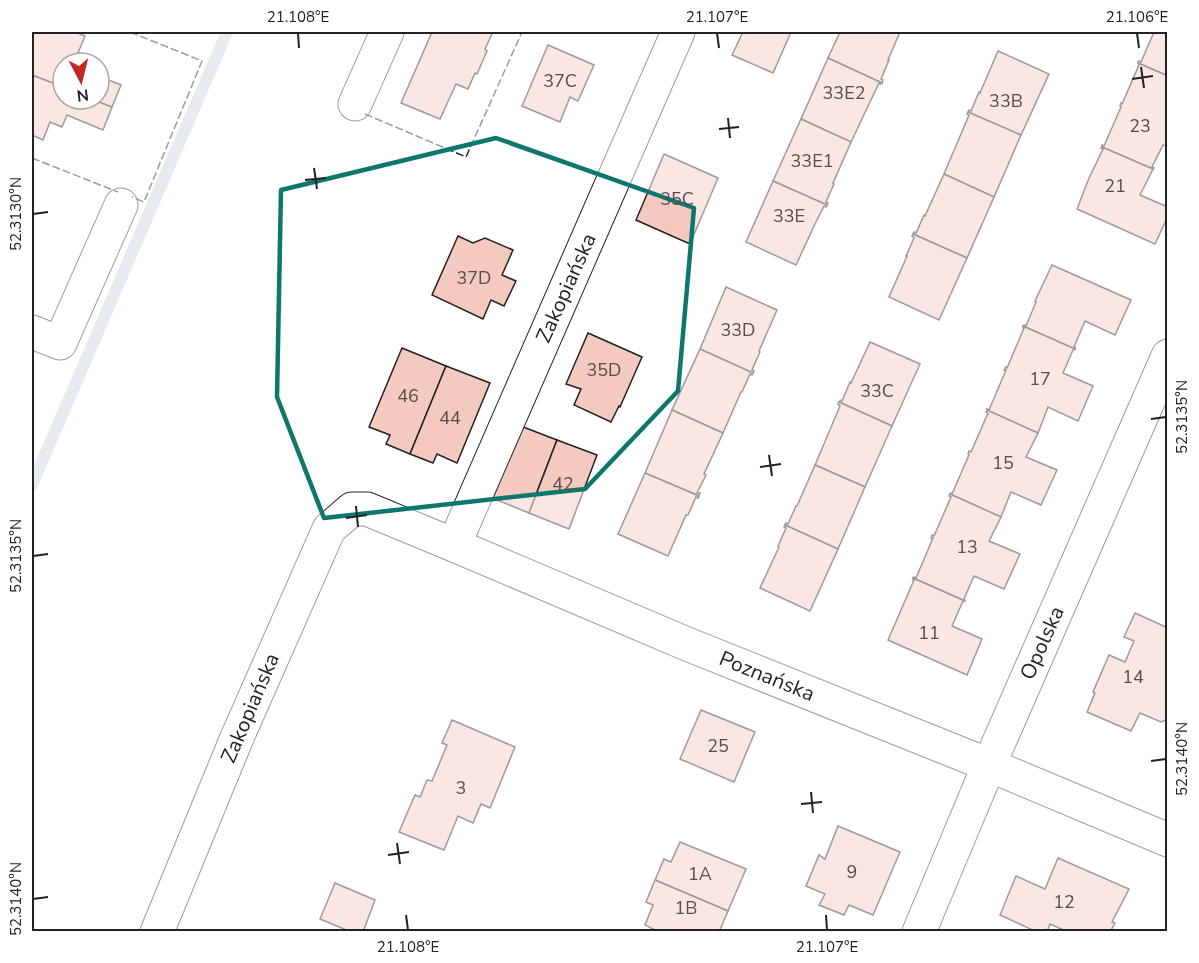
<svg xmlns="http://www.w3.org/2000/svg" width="1199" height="963" viewBox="0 0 1199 963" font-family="'Nunito Sans',sans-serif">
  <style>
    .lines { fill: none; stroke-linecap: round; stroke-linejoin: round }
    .stream { stroke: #c7d3dd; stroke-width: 12 }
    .building { fill: #f3c9c0; stroke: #222; stroke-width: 1.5 }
    .minor-casing { stroke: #222; stroke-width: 35 }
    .minor { stroke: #fff; stroke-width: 33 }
    .fence { stroke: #222; stroke-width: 1.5; stroke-dasharray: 8 3; stroke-linecap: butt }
    .marked { fill: none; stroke: #0f766e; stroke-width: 4.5; stroke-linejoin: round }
    .ticks { fill: none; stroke: #222; stroke-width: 2 }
    .labels { text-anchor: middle; stroke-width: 4.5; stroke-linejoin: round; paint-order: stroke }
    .number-label { font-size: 18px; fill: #564c4a }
    .street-label { font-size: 21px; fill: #222; stroke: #fff }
    .neatline { fill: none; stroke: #222; stroke-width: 2 }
    .ticks-label { font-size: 15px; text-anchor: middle; fill: #222 }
  </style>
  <rect width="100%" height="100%" fill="#fff"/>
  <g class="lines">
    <path class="stream" d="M32,485L227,32"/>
  </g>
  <g class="building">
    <path d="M32,32H75L85,36L78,53L90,59L89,63H63V87L32,75Z"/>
    <path d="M432,32H486L492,34L485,49L487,51L477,74L475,73L468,89L456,84L440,119L401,103Z"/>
    <path d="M743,32H791L773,73L732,55Z"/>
    <path d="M840,32H900L888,60H889L881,79L883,80L882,83L828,58Z"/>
    <path d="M1154,32H1168V76L1138,63L1139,61L1141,62Z"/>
    <path d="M548,45L594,65L578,101L570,97L560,122L522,106Z"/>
    <path d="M998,51L1049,74L1021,135L968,112L969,110L971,111L979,92L980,93Z"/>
    <path d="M828,58L882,83L881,84L879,83L851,142L801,119Z"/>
    <path d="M1138,63L1168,76V147L1163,145L1152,167L1154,168L1153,169L1102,147V145L1104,146L1121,107L1120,106L1121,103L1122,104L1139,65Z"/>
    <path d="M32,75L63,87V99H92L112,107L103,130L67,115L62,127L50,122L43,140L32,135Z"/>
    <path d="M99,76L121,85L112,107L92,99H99Z"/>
    <path d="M968,112L1021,135L994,197L944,174L969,115L967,114Z"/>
    <path d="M801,119L851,142L833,183L834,184L826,202L828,203L827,205L773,181Z"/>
    <path d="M1102,147L1153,169L1140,195L1168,207V216L1155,244L1077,209L1089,178L1103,149L1101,148Z"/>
    <path d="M664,154L718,178L690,244L636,220Z"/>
    <path d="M944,174L994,197L967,258L913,234L914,232L916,233L924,215L925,216Z"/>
    <path d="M773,181L827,205L826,207L824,206L815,224L796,265L746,242Z"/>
    <path d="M913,234L967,258L939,320L889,297L907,256H906L914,238L912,236Z"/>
    <path d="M458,236L473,243L485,238L513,250L502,275L516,281L504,306L491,300L483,319L432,295Z"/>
    <path d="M1052,265L1131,300L1115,335L1085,321L1074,347H1075V349L1023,326L1024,325L1026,326L1036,302L1035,301Z"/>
    <path d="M726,287L777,310L759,351L760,352L752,370L754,371L753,373L700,349Z"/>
    <path d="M1023,326L1075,349L1073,350L1063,373L1093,386L1078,421L1048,407L1038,433L987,410V409L989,410L1006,370H1004L1006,367L1007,368L1024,328H1023Z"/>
    <path d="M588,333L642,357L620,407L619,406L611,422L574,405L581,389L566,384Z"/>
    <path d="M870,342L920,364L892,426L839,402L841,400L842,401L850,382L851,383Z"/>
    <path d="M402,348L446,366L410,454L386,444L390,435L369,427Z"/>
    <path d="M700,349L753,373L752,375L750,374L742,392H741L723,433L672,410Z"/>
    <path d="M446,366L490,383L457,463L437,454L433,463L410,454Z"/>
    <path d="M839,402L892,426L865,487L815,465L840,406L838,404Z"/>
    <path d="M672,410L723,433L704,474L706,475L697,493H700L699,496L645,473Z"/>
    <path d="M987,410L1038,433L1026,457L1057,470L1041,505L1011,492L1001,517L950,494L951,493L952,494L969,455L968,454L969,451L971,452L988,413L986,412Z"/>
    <path d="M518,425L557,440L529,513L490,497Z"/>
    <path d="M557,440L597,455L569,529L529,513Z"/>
    <path d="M815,465L865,487L838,549L785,525L786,523L788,524L796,506H797Z"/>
    <path d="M645,473L699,496L698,498L696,497L688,515H686L668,556L618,534Z"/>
    <path d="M950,494L1001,517L989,541L1020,554L1004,589L974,576L964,599L965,601L913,578L914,577L916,578L933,538H931L932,535L934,536L951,497L949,496Z"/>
    <path d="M785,525L838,549L810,611L760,588L779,547L778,546L786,528L784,527Z"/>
    <path d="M913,578L965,601H963L952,626L982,639L967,675L888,640L914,580H913Z"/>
    <path d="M1135,613L1168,628V717L1166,720L1161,722L1140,713L1131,731L1087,712L1095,693L1093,692L1109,655L1125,662L1134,641L1124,637Z"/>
    <path d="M701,710L755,732L734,782L680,759Z"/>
    <path d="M452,720L515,747L490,808L481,804L473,823L458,816L444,850L399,832L415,795L420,797L427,780L432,781L447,745L442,743Z"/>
    <path d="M838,826L900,852L873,915L849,905L844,915L819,905L825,894L806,886L819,855L825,859Z"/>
    <path d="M680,842L746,869L728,911L655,880L664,859L671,862Z"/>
    <path d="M1058,858L1129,889L1112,922L1115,923L1110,932H1068L1050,924L1047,932H1037L1000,915L1016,876L1045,889Z"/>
    <path d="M655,880L728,911L719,932H659L645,925L653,905L646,902Z"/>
    <path d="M335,883L375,900L363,932H351L320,919Z"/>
  </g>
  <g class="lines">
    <defs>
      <g id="minor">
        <path d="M355,104L387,32"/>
        <path d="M32,332L60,343L121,205"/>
        <path d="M454,545L678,32"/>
        <path d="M157,932L236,740L329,529L352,509H367L454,545L687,644L989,765L1168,840"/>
        <path d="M919,932L989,765L1168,356"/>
      </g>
    </defs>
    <use href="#minor" class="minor-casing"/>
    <use href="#minor" class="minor"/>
    <g class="fence">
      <path d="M130,32L202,61L144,202L132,197"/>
      <path d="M365,114L466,157L522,32"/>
      <path d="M32,158L118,192"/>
    </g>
  </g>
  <path d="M0 0H1199V963H0ZM496,138L694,208L678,391L585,489L324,518L277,397L281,190Z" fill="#fff" fill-opacity=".55" fill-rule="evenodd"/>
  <path class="marked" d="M496,138L694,208L678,391L585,489L324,518L277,397L281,190Z"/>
  <path class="ticks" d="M298,33L299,48M717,33L719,48M1137,33L1139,48M1141,67L1144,88M1132,79L1153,76M728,118L730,138M719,129L739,127M314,168L317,189M305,180L326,178M33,214L48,212M1151,419L1166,417M769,455L772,476M760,467L781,464M356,506L358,527M346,518L367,515M33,556L48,554M1151,761L1166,759M811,792L813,813M801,804L822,802M397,843L400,864M388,855L409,852M33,899L48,897M406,915L408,930M826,915L827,930"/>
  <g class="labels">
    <g class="number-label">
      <text x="560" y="87">37C</text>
      <text x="844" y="99">33E2</text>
      <text x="1006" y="107">33B</text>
      <text x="1140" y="132">23</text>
      <text x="812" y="167">33E1</text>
      <text x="1115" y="192">21</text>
      <text x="677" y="205">35C</text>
      <text x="789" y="222">33E</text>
      <text x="474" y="284">37D</text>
      <text x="738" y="336">33D</text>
      <text x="604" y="376">35D</text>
      <text x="1040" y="385">17</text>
      <text x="877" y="397">33C</text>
      <text x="408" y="402">46</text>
      <text x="450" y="424">44</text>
      <text x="1003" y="469">15</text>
      <text x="563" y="490">42</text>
      <text x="967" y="553">13</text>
      <text x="929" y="639">11</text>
      <text x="1133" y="683">14</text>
      <text x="718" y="752">25</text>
      <text x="461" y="794">3</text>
      <text x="852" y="878">9</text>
      <text x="700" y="880">1A</text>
      <text x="1064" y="908">12</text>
      <text x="686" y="914">1B</text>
    </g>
    <g class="street-label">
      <text transform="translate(566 288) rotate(-66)" y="7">Zakopiańska</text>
      <text transform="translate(1042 643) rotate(-66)" y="7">Opolska</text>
      <text transform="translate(767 676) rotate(22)" y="7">Poznańska</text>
      <text transform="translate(250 708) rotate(-67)" y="7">Zakopiańska</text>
    </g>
  </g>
  <rect width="1199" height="963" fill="none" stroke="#ffffff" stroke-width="66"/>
  <g transform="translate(81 81) rotate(173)"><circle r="28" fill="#ffffff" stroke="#a7a7a7" stroke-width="1.5"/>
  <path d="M0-4.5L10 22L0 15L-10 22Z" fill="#c62828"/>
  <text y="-9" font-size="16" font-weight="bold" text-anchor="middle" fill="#222222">N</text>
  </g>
  <rect x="33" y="33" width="1133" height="897" class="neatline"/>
  <g class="ticks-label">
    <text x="298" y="22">21.108°E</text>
    <text x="717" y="22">21.107°E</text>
    <text x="1137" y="22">21.106°E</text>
    <text transform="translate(16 214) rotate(-90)" y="5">52.3130°N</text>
    <text transform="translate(1182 417) rotate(-90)" y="5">52.3135°N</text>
    <text transform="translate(16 556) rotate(-90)" y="5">52.3135°N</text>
    <text transform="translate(1182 759) rotate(-90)" y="5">52.3140°N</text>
    <text transform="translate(16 899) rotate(-90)" y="5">52.3140°N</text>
    <text x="408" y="952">21.108°E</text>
    <text x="827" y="952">21.107°E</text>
  </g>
</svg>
